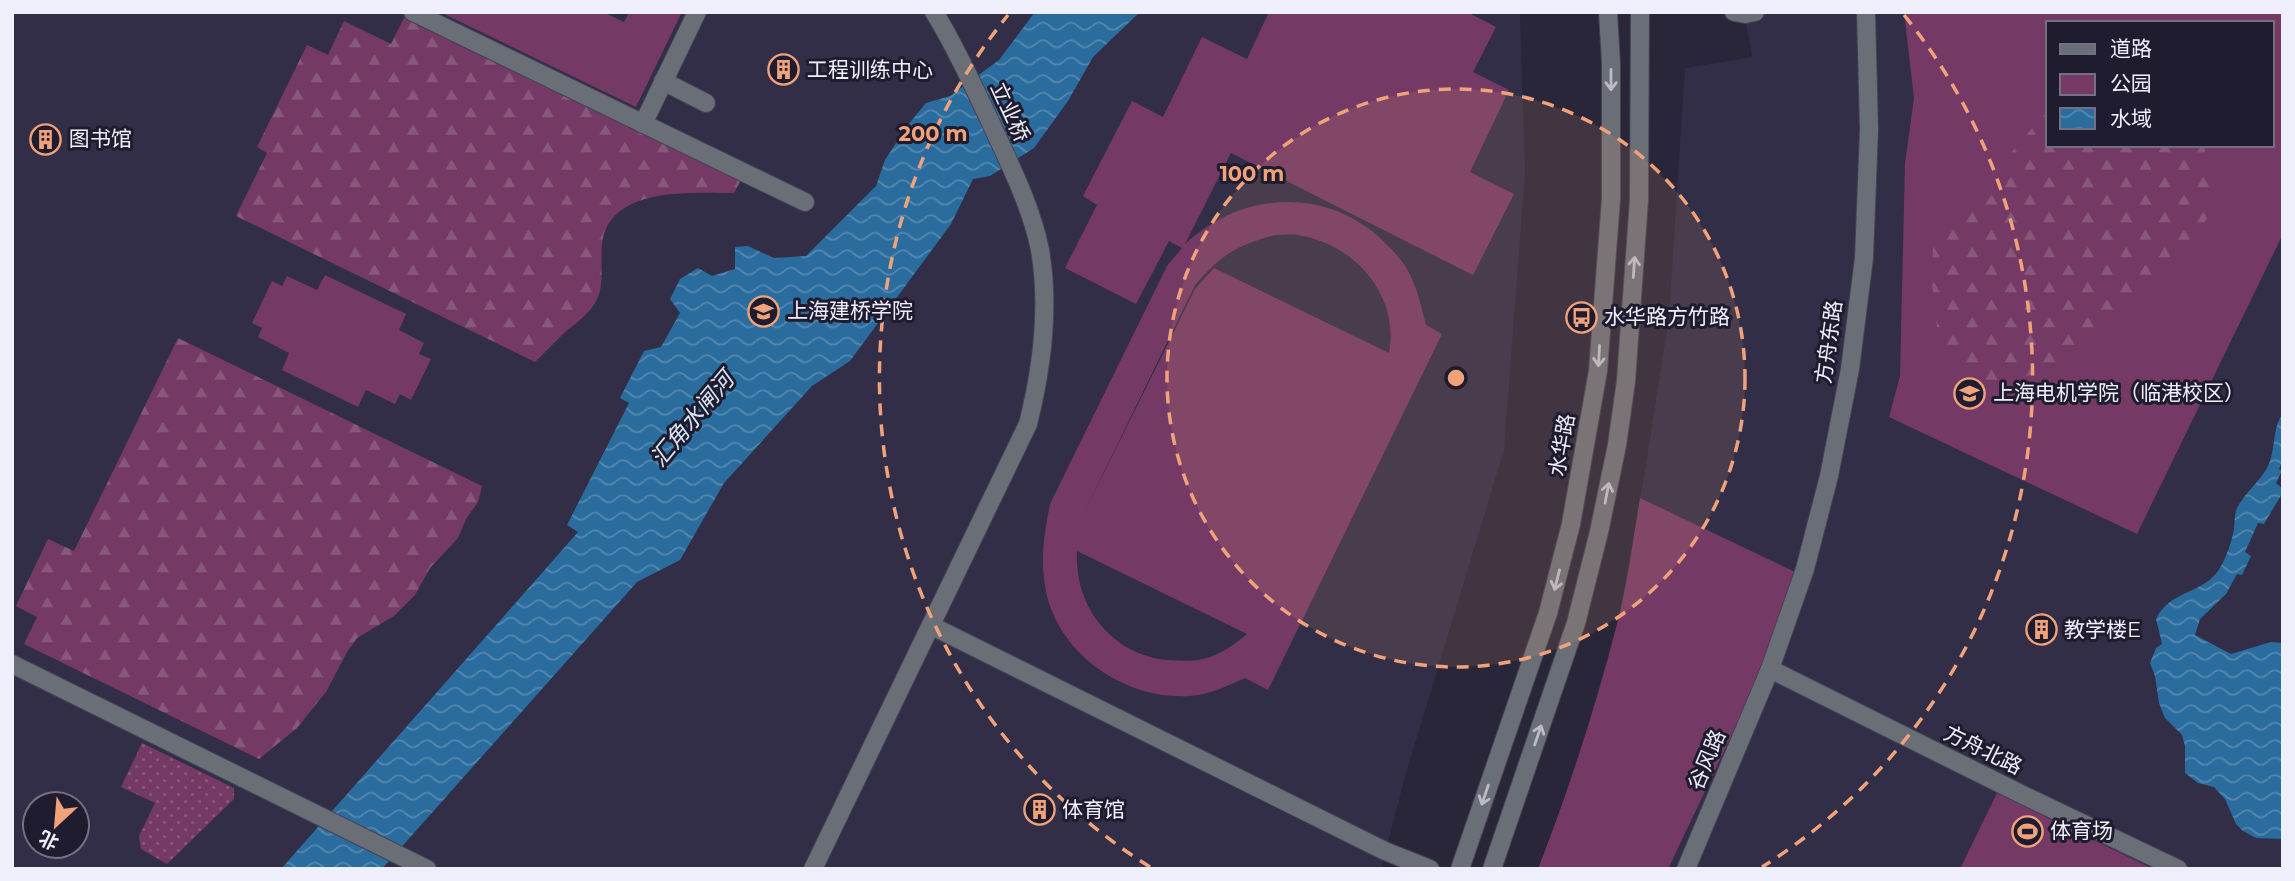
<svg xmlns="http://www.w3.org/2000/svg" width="2295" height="881" viewBox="0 0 2295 881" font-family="Montserrat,'Noto Sans SC',sans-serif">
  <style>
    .built { fill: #322e47; fill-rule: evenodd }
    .green { fill: #743a65; fill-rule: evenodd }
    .forest { fill: url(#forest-firs) }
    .garden { fill: url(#garden-dots) }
    .water { fill: url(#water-waves) }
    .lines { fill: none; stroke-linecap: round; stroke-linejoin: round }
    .minor-casing { stroke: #454254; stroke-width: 20 }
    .minor { stroke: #6a6e77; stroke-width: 18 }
    .oneway { stroke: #babbc6 }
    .ring { fill: none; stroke: #f0a27a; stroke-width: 3.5; stroke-dasharray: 12 9 }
    .labels { text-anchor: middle; stroke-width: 6; stroke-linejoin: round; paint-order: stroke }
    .poi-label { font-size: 21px; fill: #efeefb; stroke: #1f1c2f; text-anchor: start }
    .street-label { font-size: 21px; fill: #efeefb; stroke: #1f1c2f }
    .water-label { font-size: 23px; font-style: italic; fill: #d6e6f5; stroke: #1f1c2f }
    .centre { fill: #f0a27a; stroke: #1f1c2f; stroke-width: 3.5 }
    .ring-label { font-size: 21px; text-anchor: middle; font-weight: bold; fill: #f0a27a; stroke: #1f1c2f; stroke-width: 6; stroke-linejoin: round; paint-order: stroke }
  </style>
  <defs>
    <pattern id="forest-firs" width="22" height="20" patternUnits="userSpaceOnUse" patternTransform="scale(1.75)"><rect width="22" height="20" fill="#743a65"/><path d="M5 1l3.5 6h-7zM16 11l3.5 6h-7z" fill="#88577c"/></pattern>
    <pattern id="garden-dots" width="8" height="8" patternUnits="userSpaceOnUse" patternTransform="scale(1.75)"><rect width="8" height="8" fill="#743a65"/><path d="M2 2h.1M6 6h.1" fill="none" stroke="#88577c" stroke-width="1.8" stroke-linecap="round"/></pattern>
    <pattern id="water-waves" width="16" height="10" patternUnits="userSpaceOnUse" patternTransform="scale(1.75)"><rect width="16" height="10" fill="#2a6c9d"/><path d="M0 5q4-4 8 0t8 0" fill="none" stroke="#5488b0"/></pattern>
  </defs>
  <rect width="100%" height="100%" fill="#292639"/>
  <g class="built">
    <path d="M12,12H1520L1525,173L1504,450L1406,773L1381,869H12ZM35,804H77V846H35Z"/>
    <path d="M1744,12H2283V869H1538L1557,820L1585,735L1618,622L1626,578L1645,471L1669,316L1685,68L1752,57ZM2048,23H2272V145H2048Z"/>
  </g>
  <g class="green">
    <path d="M440,12H603L624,22L629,12H682L636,107Z"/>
    <path d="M1269,12H1467L1496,27L1473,72L1509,90L1470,172L1514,194L1473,275L1231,153L1185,244C1239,193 1321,186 1379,237C1389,247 1400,257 1407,269C1417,286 1421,306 1426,325L1442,334L1268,690L1245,678C1227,686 1209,695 1189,696C1121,700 1051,649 1044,579C1041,553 1045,529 1050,504L1167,266L1182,248L1169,241L1136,304L1065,268L1097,205L1083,196L1132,101L1163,117L1202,37L1247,59ZM1275,235C1282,235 1290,234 1297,235C1354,243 1400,295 1389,353L1214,268L1195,289L1082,517L1195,285C1221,255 1237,245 1275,235ZM1077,551L1247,634C1235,644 1224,652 1210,657C1196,662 1182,661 1167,660C1111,654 1074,606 1077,551Z"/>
    <path d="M1904,12H2283V234L2137,534L1889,417L1900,376L1905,163L1914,98ZM2048,23H2272V145H2048Z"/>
    <path d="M325,275L406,314L399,330L424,343L419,354L431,359L411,400L400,394L395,404L366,390L358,407L282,370L289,353L258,337L262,328L252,323L272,281L282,286L287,276L317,290Z"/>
    <path d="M1640,498L1795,572L1765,665L1668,869H1538C1569,789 1596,707 1617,624C1628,583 1633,539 1640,498Z"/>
    <path d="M1997,793L2153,869H1960Z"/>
  </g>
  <g class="forest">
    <path d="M405,16L741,180L734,193C694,193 615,186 603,238C599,256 605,280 598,297C591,314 575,323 562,335C553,344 544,353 535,362L236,216L267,153L257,147L307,45L328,55L344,21L391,44Z"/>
    <path d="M2048,110V145H2204L2214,209L2191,240L2172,255L2091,336L2051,367L2001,386H1973L1952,367L1938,335L1932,285L1933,247L1949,224Z"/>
    <path d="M178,338L482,486L478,502L466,519L458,538L430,568L415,595L394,616L357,638L347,652L326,692L297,728L259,759L24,644L37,617L16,606L48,539L74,551Z"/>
  </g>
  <path class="garden" d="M142,743L234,788V799L167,864L141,849L139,836L155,803L121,787Z"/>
  <g class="water">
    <path d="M1035,12H1140L1093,57L1068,101L1034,148L990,176L973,179L951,224L850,361L812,386L724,483L680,560L637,582L382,869H281L578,532L567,525L629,403L620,398L644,351L661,347L680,313L670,299L680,279L698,268L712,276L735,269V247L748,246L774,258L806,256L876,186L885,160L907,126L926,103L950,96L999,60Z"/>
    <path d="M2283,413V459L2279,469L2282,471L2276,483L2283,489V492L2264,524L2258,523L2245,552L2251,556L2242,575L2237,574L2226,594L2200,619L2195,635L2231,654L2271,642L2283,643V839L2256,838L2243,831L2236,824L2225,799L2214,787L2198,783L2185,773V746L2182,735L2165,718L2159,703L2155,676L2150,663L2156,648L2162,644L2156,619C2170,589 2207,594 2221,566C2227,556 2232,540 2234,529C2235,522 2234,515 2237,508C2245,492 2262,480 2269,464C2276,447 2272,429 2283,413Z"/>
  </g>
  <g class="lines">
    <defs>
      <g id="minor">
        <path d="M413,12L805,202"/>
        <path d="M1734,12L1745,14L1755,12"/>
        <path d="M663,81L706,103"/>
        <path d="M643,124L697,12"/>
        <path d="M932,626L1385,851L1430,869"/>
        <path d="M12,664L427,869"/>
        <path d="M1770,669L2021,794L2178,869"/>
        <path d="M813,869L1028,424C1042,368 1050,308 1040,250C1031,205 1009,163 990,121C972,84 956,47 934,12"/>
        <path d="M1460,869L1548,613L1571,524L1598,371L1611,199V63L1608,12"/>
        <path d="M1492,869L1576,623L1599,532L1617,445L1626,381L1639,200L1640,12"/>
        <path d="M1686,869L1770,669L1805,569L1829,476L1850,369L1864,258L1869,130L1866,12"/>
      </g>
    </defs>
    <use href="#minor" class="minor-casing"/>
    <use href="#minor" class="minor"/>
  </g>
  <defs><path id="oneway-shaft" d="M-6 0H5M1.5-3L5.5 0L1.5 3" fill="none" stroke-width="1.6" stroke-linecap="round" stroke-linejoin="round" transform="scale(1.75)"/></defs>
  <g class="oneway">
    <use href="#oneway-shaft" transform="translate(1611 80) rotate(90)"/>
    <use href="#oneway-shaft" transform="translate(1634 267) rotate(-86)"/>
    <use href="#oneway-shaft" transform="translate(1599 356) rotate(93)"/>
    <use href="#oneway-shaft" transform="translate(1607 493) rotate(-79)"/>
    <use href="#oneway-shaft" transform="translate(1557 580) rotate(104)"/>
    <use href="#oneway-shaft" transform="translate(1538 735) rotate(-71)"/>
    <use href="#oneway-shaft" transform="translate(1485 795) rotate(109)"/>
  </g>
  <circle cx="1456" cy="378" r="289" fill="#f0a27a" fill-opacity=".12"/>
  <g class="ring">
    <circle cx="1456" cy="378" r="289"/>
    <path d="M1150 867A577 577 0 0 1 1008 15M1904 15A577 577 0 0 1 1762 867"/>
  </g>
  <defs>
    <symbol id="building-ring" viewBox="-11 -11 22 22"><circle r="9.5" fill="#1f1c2f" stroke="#f0a27a" stroke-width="1.5"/><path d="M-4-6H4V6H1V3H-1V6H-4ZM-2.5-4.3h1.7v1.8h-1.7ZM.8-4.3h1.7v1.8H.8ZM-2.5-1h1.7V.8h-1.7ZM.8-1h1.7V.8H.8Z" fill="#f0a27a"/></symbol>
    <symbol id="university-ring" viewBox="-11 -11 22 22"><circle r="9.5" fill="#1f1c2f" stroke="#f0a27a" stroke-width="1.5"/><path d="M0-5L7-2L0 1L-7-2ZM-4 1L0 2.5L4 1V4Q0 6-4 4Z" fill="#f0a27a"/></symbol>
    <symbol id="bus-ring" viewBox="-11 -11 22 22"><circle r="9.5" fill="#1f1c2f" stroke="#f0a27a" stroke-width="1.5"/><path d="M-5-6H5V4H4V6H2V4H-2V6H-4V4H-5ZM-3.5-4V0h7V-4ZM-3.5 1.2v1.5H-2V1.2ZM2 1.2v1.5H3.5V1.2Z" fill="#f0a27a"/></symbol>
    <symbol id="stadium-ring" viewBox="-11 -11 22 22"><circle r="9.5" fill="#1f1c2f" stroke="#f0a27a" stroke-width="1.5"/><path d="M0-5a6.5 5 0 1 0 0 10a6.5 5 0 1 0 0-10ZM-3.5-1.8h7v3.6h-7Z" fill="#f0a27a"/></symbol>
  </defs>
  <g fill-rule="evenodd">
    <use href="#building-ring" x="766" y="52" width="35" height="35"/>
    <use href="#building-ring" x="28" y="122" width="35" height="35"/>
    <use href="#university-ring" x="746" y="294" width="35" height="35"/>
    <use href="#bus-ring" x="1564" y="300" width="35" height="35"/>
    <use href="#university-ring" x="1952" y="376" width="35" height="35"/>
    <use href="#building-ring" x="2024" y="612" width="35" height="35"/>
    <use href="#building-ring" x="1022" y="792" width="35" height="35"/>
    <use href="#stadium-ring" x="2010" y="814" width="35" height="35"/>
  </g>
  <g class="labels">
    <g class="poi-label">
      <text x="807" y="77">工程训练中心</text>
      <text x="69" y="146">图书馆</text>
      <text x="787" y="318">上海建桥学院</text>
      <text x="1604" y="324">水华路方竹路</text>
      <text x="1993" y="400">上海电机学院（临港校区）</text>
      <text x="2064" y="637">教学楼E</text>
      <text x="1062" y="817">体育馆</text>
      <text x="2050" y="838">体育场</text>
    </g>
    <g class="street-label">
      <text transform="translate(1010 112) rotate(65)" y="7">立业桥</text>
      <text transform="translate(1829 342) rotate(-82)" y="7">方舟东路</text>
      <text transform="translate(1562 445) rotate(-80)" y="7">水华路</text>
      <text transform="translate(1983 750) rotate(26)" y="7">方舟北路</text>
      <text transform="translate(1707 760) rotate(-67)" y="7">谷风路</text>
    </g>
    <g class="water-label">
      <text transform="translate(692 419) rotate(-50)" y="8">汇角水闸河</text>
    </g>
  </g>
  <circle cx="1456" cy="378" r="10" class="centre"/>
  <g class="ring-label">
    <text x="933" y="141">200 m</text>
    <text x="1252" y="181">100 m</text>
  </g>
  <rect width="2295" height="881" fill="none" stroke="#efeefb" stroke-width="28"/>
  <rect x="2046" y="21" width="228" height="126" fill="#1f1c2f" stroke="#727081" stroke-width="2"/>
  <rect x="2060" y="44" width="35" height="10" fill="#6a6e77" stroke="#727081" stroke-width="2"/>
  <text x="2110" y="56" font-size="21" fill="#efeefb">道路</text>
  <rect x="2060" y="74" width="35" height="21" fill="#743a65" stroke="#727081" stroke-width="2"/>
  <text x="2110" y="91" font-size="21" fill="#efeefb">公园</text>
  <rect x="2060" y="108" width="35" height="21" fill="url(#water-waves)" stroke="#727081" stroke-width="2"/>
  <text x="2110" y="126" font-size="21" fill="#efeefb">水域</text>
  <g transform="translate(56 825) rotate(206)"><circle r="33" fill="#1f1c2f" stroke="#727081" stroke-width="2"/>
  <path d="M0-5L12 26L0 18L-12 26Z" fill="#f0a27a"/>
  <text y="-10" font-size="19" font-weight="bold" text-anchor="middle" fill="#efeefb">北</text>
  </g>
</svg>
